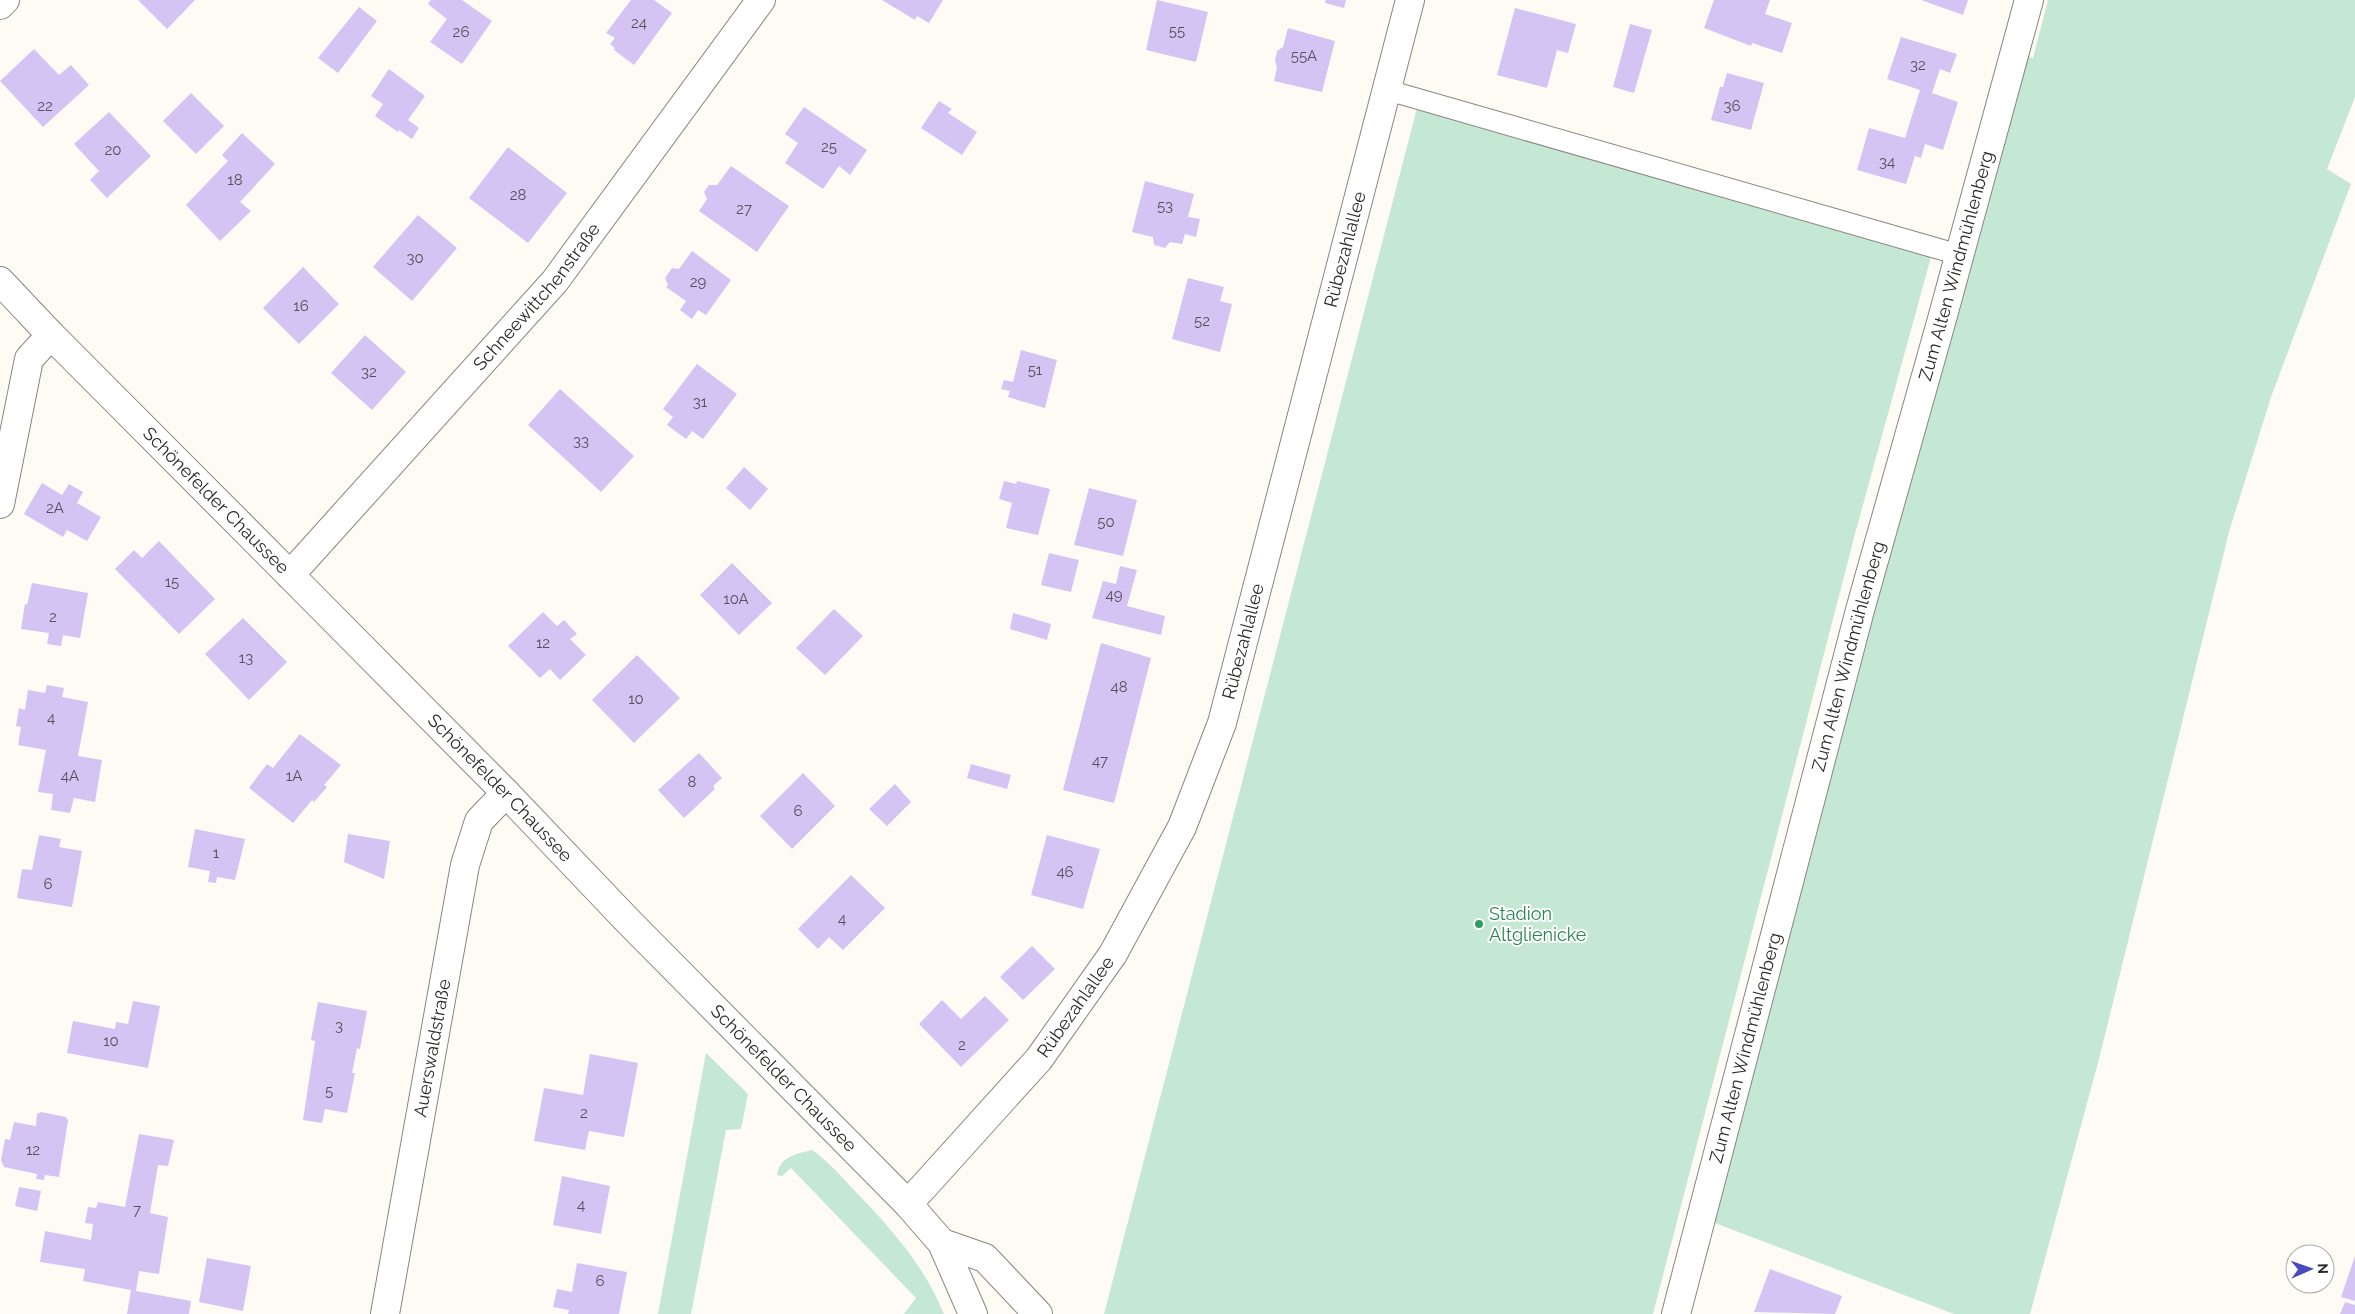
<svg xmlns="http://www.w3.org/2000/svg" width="2355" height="1314" viewBox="0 0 2355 1314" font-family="Raleway,sans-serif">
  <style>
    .green { fill: #c5e8d4 }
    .building { fill: #d3c4f3 }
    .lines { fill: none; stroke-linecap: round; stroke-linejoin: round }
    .service-casing { stroke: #898681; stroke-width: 22 }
    .minor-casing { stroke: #898681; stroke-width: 30 }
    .secondary-casing { stroke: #898681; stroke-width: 30 }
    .service { stroke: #fff; stroke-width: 20 }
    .minor { stroke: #fff; stroke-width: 28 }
    .secondary { stroke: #fff; stroke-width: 28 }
    .leisure-dot { fill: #2e9e5b; stroke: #fff; stroke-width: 2 }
    .labels { text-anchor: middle; stroke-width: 4; stroke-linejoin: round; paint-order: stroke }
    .number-label { font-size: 15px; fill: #56505b }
    .street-label { font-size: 18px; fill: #2c2a28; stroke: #fff }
    .leisure-label { font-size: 18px; fill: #27864d; stroke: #fff; text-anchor: start }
  </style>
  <rect width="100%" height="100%" fill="#fefbf5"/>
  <g class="green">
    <path d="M2048,0H2355V97L2327,169L2351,184L2271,397L2229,532L2099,1059L2030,1314H1954L1712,1222L1808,846L2022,55L2033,58Z"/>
    <path d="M1417,108L1931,257L1855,534L1653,1314H1104Z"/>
    <path d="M706,1053L748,1094L741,1129L726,1130L691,1314H658Z"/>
    <path d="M812,1150C828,1161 841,1176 854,1190C890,1227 924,1265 944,1314H904L916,1298L791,1168L782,1176L777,1175C780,1156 796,1154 812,1150Z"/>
  </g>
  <g class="building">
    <path d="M138,0H195L167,29Z"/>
    <path d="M431,0H462L492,21L462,64L430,42L447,19L428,4Z"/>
    <path d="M631,0H654L672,13L634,65L614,50L615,48L610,44L615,38L606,33Z"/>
    <path d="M882,0H943L929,23L917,16L915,20Z"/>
    <path d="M1157,0L1208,12L1196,62L1146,50Z"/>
    <path d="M1326,0H1346L1344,8L1325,3Z"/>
    <path d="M1714,0H1770L1765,14L1792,23L1782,53L1752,43L1751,46L1704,28Z"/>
    <path d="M1921,0H1968L1963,15Z"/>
    <path d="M359,7L377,21L338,73L318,58Z"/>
    <path d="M1515,8L1576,24L1568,53L1557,50L1547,88L1497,75Z"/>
    <path d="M1630,24L1652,30L1634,93L1613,87Z"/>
    <path d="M1288,28L1335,41L1322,92L1274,81L1277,68L1275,61L1277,51L1283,47Z"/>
    <path d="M1901,37L1957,54L1950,73L1940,69L1932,93L1958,102L1943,150L1925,144L1921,158L1915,156L1906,184L1857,170L1869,128L1905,138L1920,90L1887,79Z"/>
    <path d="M34,49L59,75L71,65L89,85L43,127L0,81Z"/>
    <path d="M389,69L425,96L408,120L419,128L412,139L399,130L398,132L375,116L383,104L371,96Z"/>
    <path d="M1727,73L1764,83L1751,130L1711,120L1720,87H1723Z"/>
    <path d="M191,93L224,126L196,154L163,121Z"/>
    <path d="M939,101L952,109L948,113L977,132L962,155L921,128Z"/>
    <path d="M804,107L867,150L850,175L839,166L823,189L785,163L798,143L785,134Z"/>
    <path d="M109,112L151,156L107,198L90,180L99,171L74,144Z"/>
    <path d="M242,133L275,164L240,202L251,211L220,241L186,205L228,161L222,155Z"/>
    <path d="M508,147L567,193L528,243L469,198Z"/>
    <path d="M731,166L789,206L757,252L699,211L707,199L704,192L709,185H717Z"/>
    <path d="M1145,181L1194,194L1188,217L1200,219L1196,237L1185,234L1182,244L1170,242L1165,248L1154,245L1153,237L1132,232Z"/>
    <path d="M418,215L457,248L412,301L373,267Z"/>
    <path d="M692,251L731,280L706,315L698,310L692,319L680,310L686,301L666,287L668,285L665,278L672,268L679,269Z"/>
    <path d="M303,267L339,304L299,344L263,308Z"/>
    <path d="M1188,278L1224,287L1220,301L1232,304L1220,352L1172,339Z"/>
    <path d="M365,335L406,372L372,410L331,373Z"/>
    <path d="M1021,350L1057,360L1045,408L1008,397L1010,391L1001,389L1004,380L1013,382Z"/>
    <path d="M697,364L737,394L703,439L692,431L686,439L667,425L673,417L663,409Z"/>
    <path d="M560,389L634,456L601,492L528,425Z"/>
    <path d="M744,467L768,489L750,510L726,488Z"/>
    <path d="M1004,481L1016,484L1017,481L1050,489L1038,535L1006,528L1012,503L999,499Z"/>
    <path d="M42,483L62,495L69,484L83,492L77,503L101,517L87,541L67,530L63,537L24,514Z"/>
    <path d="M1089,488L1137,500L1123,556L1074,545Z"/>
    <path d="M159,541L215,599L179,634L115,569L134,550L142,558Z"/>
    <path d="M1049,553L1079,560L1071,592L1041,585Z"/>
    <path d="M732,563L772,603L739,635L700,595Z"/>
    <path d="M1120,566L1137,570L1127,606L1165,616L1161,635L1092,618L1103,581L1116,584Z"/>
    <path d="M32,583L88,593L80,638L63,635L61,646L47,644L49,633L21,629L25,604L27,605Z"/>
    <path d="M834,609L863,636L825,675L796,648Z"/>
    <path d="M543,612L557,626L564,620L577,634L570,639L586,655L560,680L550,669L540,678L508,646Z"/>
    <path d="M1013,613L1051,624L1047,640L1010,629Z"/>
    <path d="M243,618L287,662L249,700L205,654Z"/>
    <path d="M1101,643L1151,658L1114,803L1063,790Z"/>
    <path d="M637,655L680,698L634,743L592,700Z"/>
    <path d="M47,685L64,688L62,697L88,702L78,756L102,760L95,802L74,798L70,813L51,810L53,794L38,792L46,750L18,745L21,727L16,726L19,708L25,710L28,690L45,693Z"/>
    <path d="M300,734L341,765L324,785L327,787L314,802L312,800L293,823L249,788L267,764L273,768Z"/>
    <path d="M699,753L722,778L713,786L715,789L684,818L658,790Z"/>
    <path d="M971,764L1011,775L1007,789L967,778Z"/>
    <path d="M803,773L835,806L792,849L760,816Z"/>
    <path d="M895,784L911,802L887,826L869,809Z"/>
    <path d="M195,829L245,839L235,880L217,877L216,883L208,882L210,871L188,867Z"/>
    <path d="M348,834L390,841L384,879L344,862Z"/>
    <path d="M39,835L61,839L59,847L82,851L72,907L17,898L22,869L32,870Z"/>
    <path d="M1047,835L1100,849L1083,909L1031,895Z"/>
    <path d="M851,875L885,908L843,950L829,937L818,949L798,929Z"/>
    <path d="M1032,946L1055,969L1023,1000L1000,977Z"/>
    <path d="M985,996L1009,1020L961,1067L919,1024L942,1000L961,1019Z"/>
    <path d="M133,1001L160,1006L148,1068L67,1053L73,1021L115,1029L116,1022L128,1024Z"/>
    <path d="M318,1002L367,1011L360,1049L357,1048L352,1073H355L347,1113L325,1109L322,1123L303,1120L315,1041L311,1040Z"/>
    <path d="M590,1054L638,1063L624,1137L589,1131L585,1150L534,1141L544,1088L583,1095Z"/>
    <path d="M41,1112L66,1117L68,1121L59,1177L45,1175L44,1180L36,1179L37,1174L4,1167L1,1160L5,1139L10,1140L14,1122L36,1126L37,1114Z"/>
    <path d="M139,1134L174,1140L168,1166L158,1165L150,1213L168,1217L159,1274L139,1271L136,1291L191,1301L189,1314H127L131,1290L83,1281L85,1269L40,1262L45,1231L91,1240L93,1224L85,1223L88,1207L96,1208L98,1202L125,1207Z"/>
    <path d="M562,1176L610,1186L601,1234L553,1225Z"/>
    <path d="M19,1187L41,1191L37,1211L15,1206Z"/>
    <path d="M2355,1256V1301L2341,1297Z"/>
    <path d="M207,1258L251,1266L243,1311L199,1302Z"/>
    <path d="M577,1263L627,1272L619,1314H568L569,1310L553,1307L557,1289L572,1292Z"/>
    <path d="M1770,1269L1842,1296L1835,1314L1754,1312Z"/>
    <path d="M2345,1302L2355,1305V1314H2340Z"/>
  </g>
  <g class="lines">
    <defs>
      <path id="service" d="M1387,90L1960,255"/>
      <g id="minor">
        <path d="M0,5L5,0"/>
        <path d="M0,504L29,359L51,335"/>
        <path id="s1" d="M290,575L555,281L761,0"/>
        <path id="s2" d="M908,1204L1039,1059L1113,954L1182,827L1222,723L1410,0"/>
        <path d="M942,1243L985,1258L1038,1314"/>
        <path id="s3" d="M385,1314L465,865L479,821L506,793"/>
        <path id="s4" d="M1676,1314L1860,610L1942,319L2029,0"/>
      </g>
      <g id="secondary">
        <path id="s5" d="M0,281L51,335L290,575L506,793L627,920L908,1204L942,1243L973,1314"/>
      </g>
    </defs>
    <use href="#service" class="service-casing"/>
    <use href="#minor" class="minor-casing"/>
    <use href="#secondary" class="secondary-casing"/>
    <use href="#service" class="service"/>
    <use href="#minor" class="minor"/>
    <use href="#secondary" class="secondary"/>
  </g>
  <circle class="leisure-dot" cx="1479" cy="924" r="5"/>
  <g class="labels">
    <g class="number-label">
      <text x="639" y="28">24</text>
      <text x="1177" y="36">55</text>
      <text x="461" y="37">26</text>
      <text x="1304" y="61">55A</text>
      <text x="1918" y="70">32</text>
      <text x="45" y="111">22</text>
      <text x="1732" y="111">36</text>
      <text x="829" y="152">25</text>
      <text x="113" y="155">20</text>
      <text x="1887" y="167">34</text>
      <text x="235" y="185">18</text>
      <text x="518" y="200">28</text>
      <text x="1165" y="211">53</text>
      <text x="744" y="214">27</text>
      <text x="415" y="263">30</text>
      <text x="698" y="287">29</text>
      <text x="301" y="311">16</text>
      <text x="1202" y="326">52</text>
      <text x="1035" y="375">51</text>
      <text x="369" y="377">32</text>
      <text x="700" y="407">31</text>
      <text x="581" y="446">33</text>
      <text x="55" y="513">2A</text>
      <text x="1106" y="527">50</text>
      <text x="172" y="587">15</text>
      <text x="1114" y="600">49</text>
      <text x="736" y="604">10A</text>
      <text x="53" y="622">2</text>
      <text x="543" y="648">12</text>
      <text x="246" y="663">13</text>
      <text x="1119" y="692">48</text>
      <text x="636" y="704">10</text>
      <text x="51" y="723">4</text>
      <text x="1100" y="766">47</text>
      <text x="70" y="781">4A</text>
      <text x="294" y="781">1A</text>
      <text x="692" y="787">8</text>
      <text x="798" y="816">6</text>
      <text x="216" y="858">1</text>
      <text x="1065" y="877">46</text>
      <text x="48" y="889">6</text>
      <text x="842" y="924">4</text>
      <text x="339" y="1031">3</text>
      <text x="111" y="1046">10</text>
      <text x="962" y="1050">2</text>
      <text x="329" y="1096">5</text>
      <text x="584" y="1118">2</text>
      <text x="33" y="1155">12</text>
      <text x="581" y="1210">4</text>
      <text x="137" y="1215">7</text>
      <text x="600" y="1286">6</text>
    </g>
    <g class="street-label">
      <text dy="6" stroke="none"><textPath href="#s2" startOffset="1069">Rübezahlallee</textPath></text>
      <text dy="6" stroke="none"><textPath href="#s4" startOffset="1085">Zum Alten Windmühlenberg</textPath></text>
      <text dy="6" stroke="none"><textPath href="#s1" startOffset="372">Schneewittchenstraße</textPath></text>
      <text dy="6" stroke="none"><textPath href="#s5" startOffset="308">Schönefelder Chaussee</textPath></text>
      <text dy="6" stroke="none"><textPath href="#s2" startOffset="664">Rübezahlallee</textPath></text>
      <text dy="6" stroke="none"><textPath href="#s4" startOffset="680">Zum Alten Windmühlenberg</textPath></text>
      <text dy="6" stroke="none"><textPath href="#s5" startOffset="712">Schönefelder Chaussee</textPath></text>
      <text dy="6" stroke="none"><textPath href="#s2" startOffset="259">Rübezahlallee</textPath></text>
      <text dy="6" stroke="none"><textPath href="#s3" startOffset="270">Auerswaldstraße</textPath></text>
      <text dy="6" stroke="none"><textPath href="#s4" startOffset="275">Zum Alten Windmühlenberg</textPath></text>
      <text dy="6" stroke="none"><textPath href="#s5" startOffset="1118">Schönefelder Chaussee</textPath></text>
    </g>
    <g class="leisure-label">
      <text x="1489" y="920">Stadion<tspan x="1489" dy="21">Altglienicke</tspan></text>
    </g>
  </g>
  <g transform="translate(2310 1269) rotate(88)"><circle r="24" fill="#ffffff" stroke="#abaaa9"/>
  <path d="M0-4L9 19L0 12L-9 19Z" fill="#484bc0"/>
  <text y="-8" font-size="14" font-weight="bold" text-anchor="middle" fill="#2c2a28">N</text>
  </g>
</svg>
